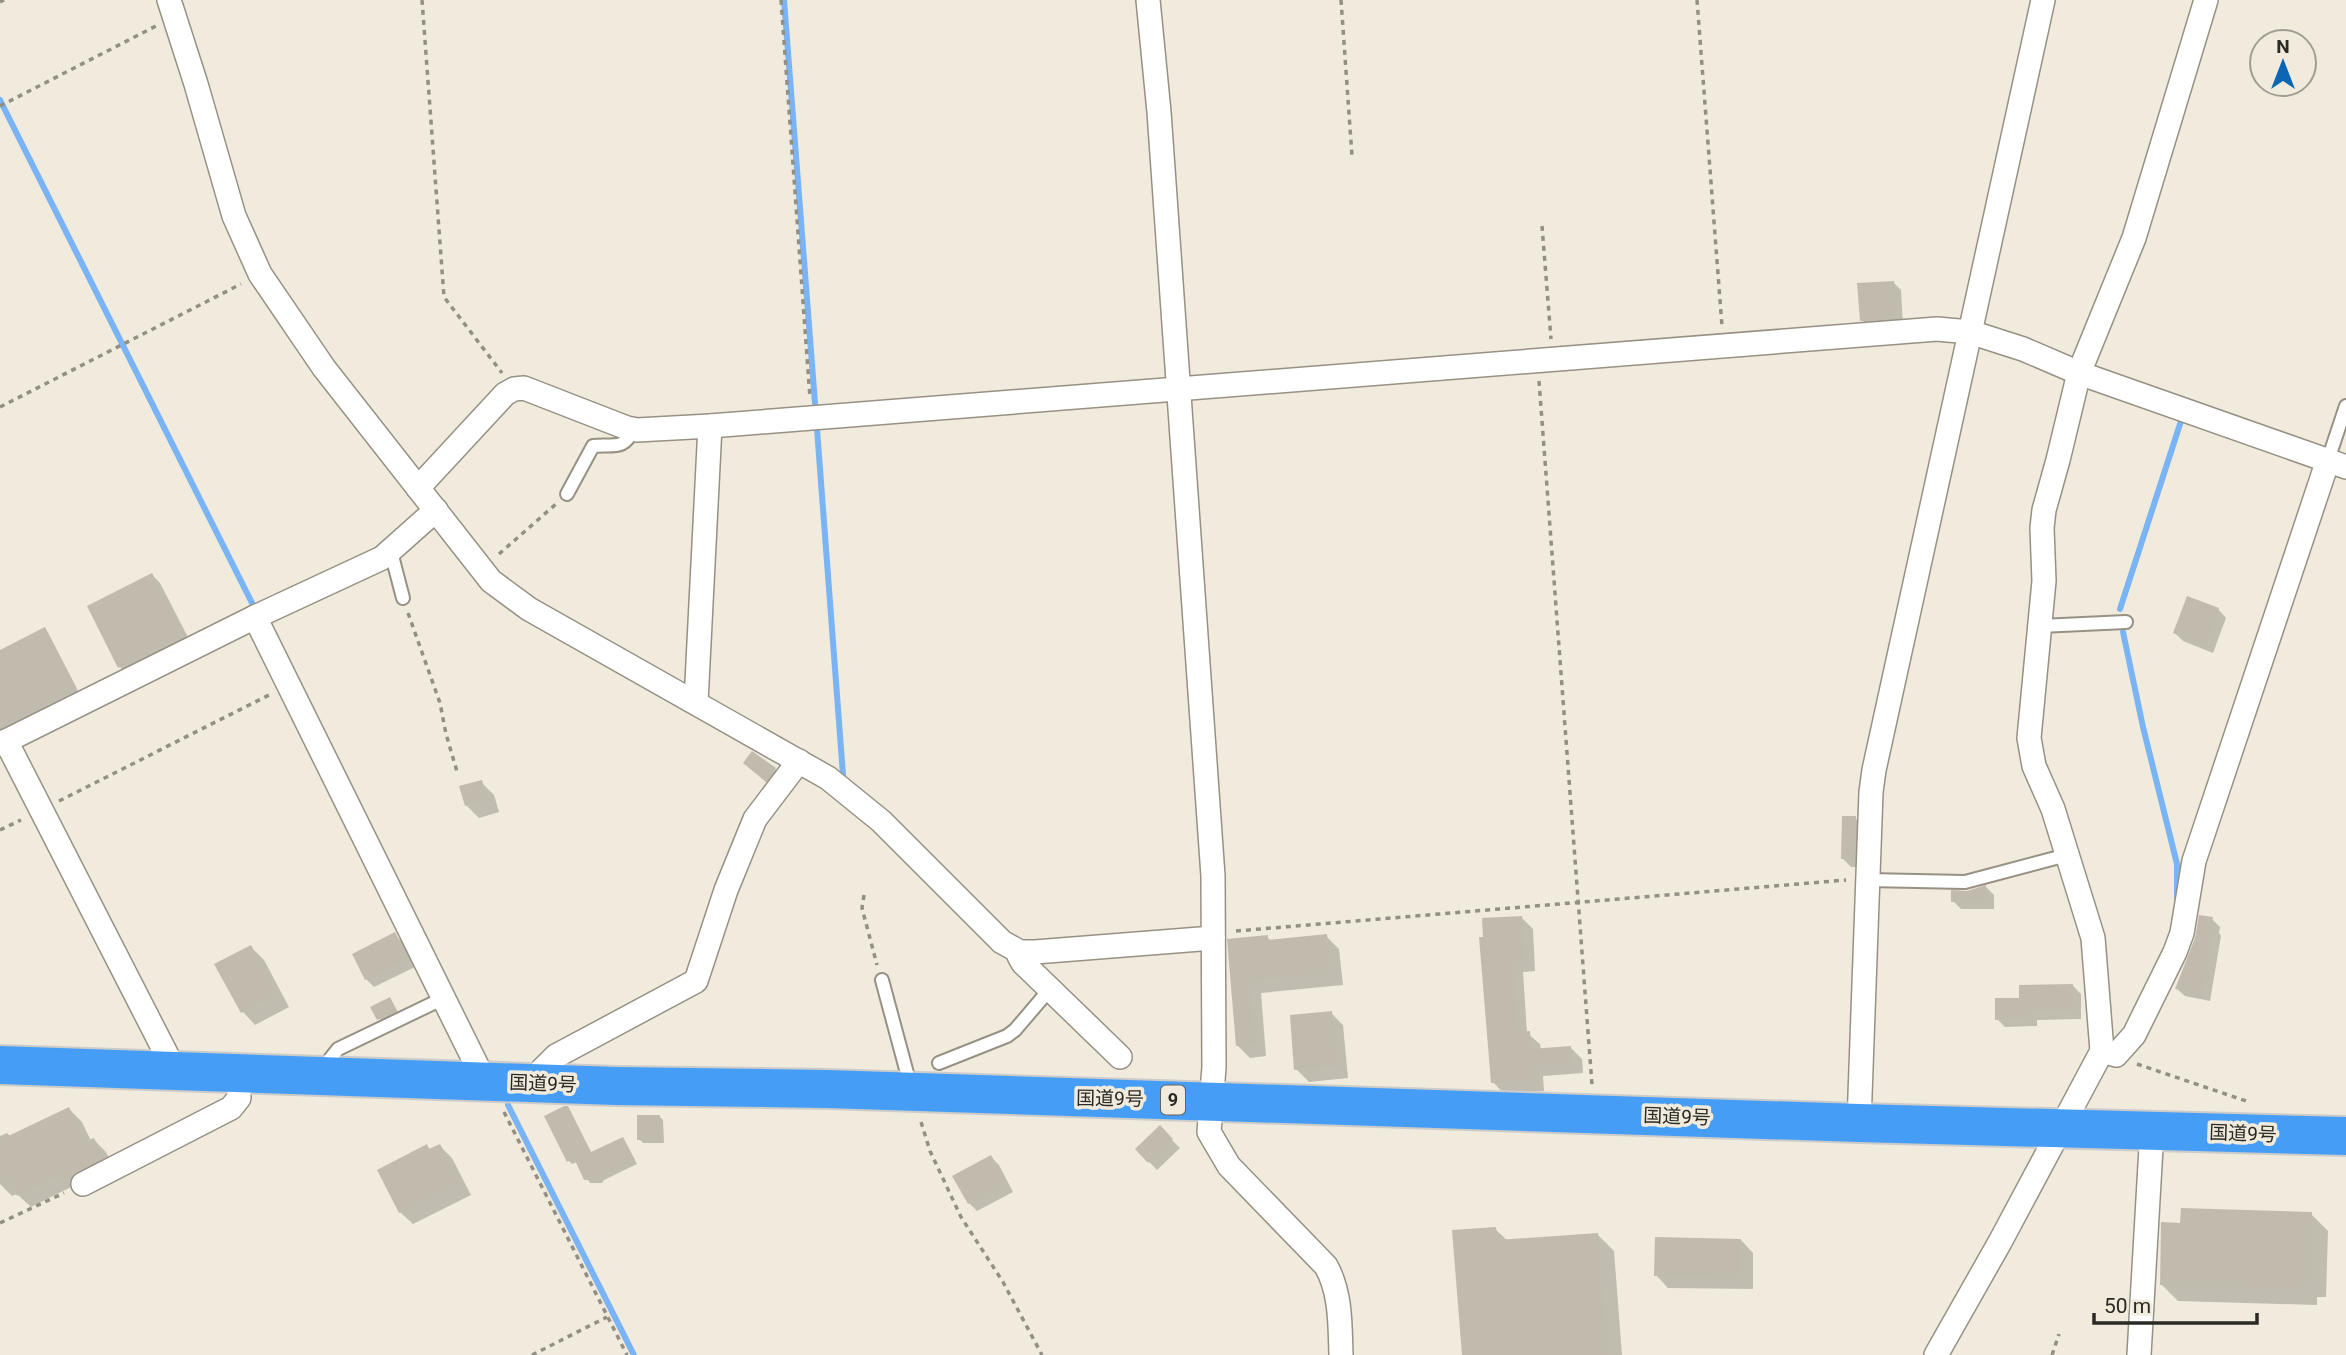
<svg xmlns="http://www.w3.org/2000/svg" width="2346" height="1355" viewBox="0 0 2346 1355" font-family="Roboto,'Noto Sans JP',sans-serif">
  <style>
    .shadow { fill: #0003 }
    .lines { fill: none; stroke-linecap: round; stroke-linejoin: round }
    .stream { stroke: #7ab4f5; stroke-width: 6 }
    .building { fill: #c0bbad }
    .lane-casing { stroke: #979184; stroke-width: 16 }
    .street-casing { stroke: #979184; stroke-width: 26 }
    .highway-casing { stroke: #ccccca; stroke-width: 42 }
    .path { stroke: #938f85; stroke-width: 3.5; stroke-dasharray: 5 5; stroke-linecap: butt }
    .lane { stroke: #fff; stroke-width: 12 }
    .street { stroke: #fff; stroke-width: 23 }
    .highway { stroke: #469df5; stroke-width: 38 }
    .labels { text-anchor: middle; stroke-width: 7; stroke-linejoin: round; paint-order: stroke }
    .shield { fill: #f0ebdd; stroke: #66635c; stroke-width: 2 }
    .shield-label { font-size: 18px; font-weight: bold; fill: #2b2924 }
    .street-label { font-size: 19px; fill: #2b2924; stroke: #f0ebdd }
  </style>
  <rect width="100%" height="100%" fill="#f0ebdd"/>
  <g class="shadow">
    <path d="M1893,282L1901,290L1903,326L1870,328L1862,320Z"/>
    <path d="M152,575L160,583L191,643L128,675L120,667L89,607Z"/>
    <path d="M2218,609L2226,618L2213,653L2183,641L2175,633Z"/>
    <path d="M48,633L78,691L50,705L51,707L0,732V652Z"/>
    <path d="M775,769L783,777L774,789L753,770Z"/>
    <path d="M481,782L494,795L499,812L479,818L466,805Z"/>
    <path d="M1855,818L1863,826L1862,867H1851L1843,859Z"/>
    <path d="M1986,887L1994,895V909H1961L1953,901L1967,892Z"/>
    <path d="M1522,918L1533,929L1535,971L1523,972L1527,1033L1540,1044L1541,1050L1571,1048L1582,1059L1583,1073L1543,1076L1544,1091L1504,1094L1493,1082L1481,939Z"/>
    <path d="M2212,919L2220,927L2219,933L2221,936L2210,1001L2185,996L2177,989Z"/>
    <path d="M395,935L403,943L415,967L374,987L366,979Z"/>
    <path d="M1326,936L1339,949L1343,985L1261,993L1266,1056L1250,1058L1237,1045L1229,940L1267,937L1271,941Z"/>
    <path d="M251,947L264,960L289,1007L255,1025L243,1012L217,965Z"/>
    <path d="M2073,986L2081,994V1019L2037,1020V1026L2005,1027L1997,1019L2021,1000Z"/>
    <path d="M390,999L400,1015L382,1023L373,1007Z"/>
    <path d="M1331,1013L1343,1025L1348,1078L1309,1082L1296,1069Z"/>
    <path d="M567,1108L592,1154L623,1139L637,1164L604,1180L602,1183H590L577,1162L572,1164L569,1161Z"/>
    <path d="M69,1109L82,1122L91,1141L94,1140L106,1152L115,1170L73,1186L31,1207L17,1194L12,1196L0,1184V1136L7,1133L11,1137Z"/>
    <path d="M660,1117L663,1120L664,1143H643L639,1139Z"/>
    <path d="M1160,1128L1180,1148L1157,1170L1137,1149Z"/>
    <path d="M427,1146L431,1150L440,1146L452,1158L471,1195L413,1224L400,1212Z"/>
    <path d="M991,1157L999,1165L1013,1192L977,1211L969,1203L955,1177Z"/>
    <path d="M2311,1214L2328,1231L2326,1297H2317V1305L2178,1301L2161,1284Z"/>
    <path d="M1495,1229L1508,1241L1597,1234L1614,1251L1622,1355H1463Z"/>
    <path d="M1741,1240L1753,1253V1289L1668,1288L1656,1275Z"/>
  </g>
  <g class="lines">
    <g class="stream">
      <path d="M784,0L815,403"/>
      <path d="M0,100L254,607"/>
      <path d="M817,429L843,775"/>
      <path d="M2120,609L2182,418"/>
      <path d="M2123,632L2143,727L2177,864V898"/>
      <path d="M508,1105L634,1355"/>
    </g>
  </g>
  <g class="building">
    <path d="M1894,281L1896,318L1860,321L1857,283Z"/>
    <path d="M152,573L184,635L118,668L87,606Z"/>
    <path d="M2187,596L2219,608L2205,646L2173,633Z"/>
    <path d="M45,627L76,687L0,728V650Z"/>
    <path d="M752,751L776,768L766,782L743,763Z"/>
    <path d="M482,780L488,800L465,806L459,786Z"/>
    <path d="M1842,816H1856L1855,860L1841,859Z"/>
    <path d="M1986,885V901L1951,902V890L1967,891Z"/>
    <path d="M2199,915L2213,917L2211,926H2214L2202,994L2175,989L2195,938Z"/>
    <path d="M1522,916L1525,961H1513L1518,1032L1530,1031L1531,1049L1571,1046L1572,1063L1533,1065L1534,1080L1491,1083L1479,937H1483L1482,918Z"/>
    <path d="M395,932L408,958L365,980L352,954Z"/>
    <path d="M1327,934L1331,973L1249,981L1255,1044L1236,1046L1227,939L1268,935V940Z"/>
    <path d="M251,945L277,994L241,1013L214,964Z"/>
    <path d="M2073,984L2074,1012H2030V1019L1995,1020V998H2019V985Z"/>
    <path d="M390,997L397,1011L377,1020L370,1007Z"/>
    <path d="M1332,1011L1337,1066L1294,1070L1290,1015Z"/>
    <path d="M564,1106H568L591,1152L623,1137L635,1160L600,1177L598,1180H584L574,1158L567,1162L544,1116Z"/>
    <path d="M69,1107L86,1141L94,1138L104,1158L64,1180L61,1174L17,1196L9,1180L0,1184V1140Z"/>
    <path d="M637,1115H660L661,1140H637Z"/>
    <path d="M1160,1125L1173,1139L1148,1163L1135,1149Z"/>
    <path d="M427,1144L429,1149L440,1144L459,1182L399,1213L377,1170Z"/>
    <path d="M991,1155L1007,1183L968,1204L952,1176Z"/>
    <path d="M2181,1208L2312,1212L2310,1281H2301V1289L2160,1285L2161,1222L2180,1223Z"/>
    <path d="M1496,1227L1497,1240L1598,1233L1608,1355H1462L1452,1230Z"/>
    <path d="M1655,1237L1741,1239V1278L1654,1276Z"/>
  </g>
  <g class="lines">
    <defs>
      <g id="lane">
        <path d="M2328,460L2346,406"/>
        <path d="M567,494L593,446C612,444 625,451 633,429"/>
        <path d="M391,552L403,598"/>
        <path d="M2040,626L2126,622"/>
        <path d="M1868,880L1965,882L2067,855"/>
        <path d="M882,980L911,1088"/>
        <path d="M939,1063L1007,1036L1015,1030L1050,989"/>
        <path d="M328,1072L330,1059L338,1049L444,998"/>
      </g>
      <g id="street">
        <path d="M169,0L196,84L234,216L260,274L324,368L491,581L529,609L828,778L881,821L1002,942L1020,952H1035L1213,938"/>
        <path d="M1148,0L1159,112L1213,876L1214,1067L1209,1132L1229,1166L1326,1266C1341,1293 1340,1324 1341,1355"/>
        <path d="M418,488L505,394L514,389L524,388L627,428L637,430L710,426L1937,329L1970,332L2023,349L2079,373L2346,467"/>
        <path d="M255,617L484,1080"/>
        <path d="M696,702L710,426"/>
        <path d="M6,741L175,1071"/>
        <path d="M0,744L255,617L382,558L436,510"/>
        <path d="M1020,952L1019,956L1023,963L1120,1057"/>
        <path d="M2102,1051L2116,1055L2134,1035L2175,952L2182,933L2194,861L2328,460"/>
        <path d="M540,1083L542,1070L556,1056L696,981L726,890L755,819L799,761"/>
        <path d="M1859,1123L1871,792L1874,770L2043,0"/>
        <path d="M83,1184L231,1108L239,1098V1072"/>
        <path d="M1936,1355L2000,1242L2102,1051L2093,938L2053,809L2034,766L2029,738L2044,581L2042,528L2044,510L2058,460L2079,373L2134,238L2206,0"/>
        <path d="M2139,1355L2152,1130"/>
      </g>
      <path id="highway" d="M0,1065L616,1086L827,1089L1859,1123L2346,1136"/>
    </defs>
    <use href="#lane" class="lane-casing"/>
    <use href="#street" class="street-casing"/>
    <use href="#highway" class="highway-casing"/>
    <g class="path">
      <path d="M422,0L444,297L502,373"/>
      <path d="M781,0L810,398"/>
      <path d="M1341,0L1352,156"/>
      <path d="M1697,0L1722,326"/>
      <path d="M0,2L4,0"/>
      <path d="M0,106L156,26"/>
      <path d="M1542,226L1551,339"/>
      <path d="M1539,381L1592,1085"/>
      <path d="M0,407L241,284"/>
      <path d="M499,554L556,504"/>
      <path d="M408,613L440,703L446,734L458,775"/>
      <path d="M59,801L271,694"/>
      <path d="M0,830L21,820"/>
      <path d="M864,895L862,908L877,965"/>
      <path d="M1236,931L1846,880"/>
      <path d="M2137,1064L2249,1102"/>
      <path d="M504,1112L627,1355"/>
      <path d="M921,1122L930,1151L961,1217L1003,1282L1042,1355"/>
      <path d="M0,1223L64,1193"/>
      <path d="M532,1355L607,1317"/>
      <path d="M2052,1355L2059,1334"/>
    </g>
    <use href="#lane" class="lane"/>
    <use href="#street" class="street"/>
    <use href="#highway" class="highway"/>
  </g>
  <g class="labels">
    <rect class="shield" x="1161" y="1085.5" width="24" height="29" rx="5"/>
    <g class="shield-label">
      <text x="1173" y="1106">9</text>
    </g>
    <g class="street-label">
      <text transform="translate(543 1083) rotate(2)" y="7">国道9号</text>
      <text transform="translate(1110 1098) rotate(1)" y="7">国道9号</text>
      <text transform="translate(1677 1116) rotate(2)" y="7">国道9号</text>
      <text transform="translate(2243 1133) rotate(2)" y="7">国道9号</text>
    </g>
  </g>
  <g transform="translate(2283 63)"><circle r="33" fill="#f0ebdd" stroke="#a19d93" stroke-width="2"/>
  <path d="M0-5L12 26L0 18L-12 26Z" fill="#0c66b3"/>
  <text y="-10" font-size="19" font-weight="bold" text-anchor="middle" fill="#2b2924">N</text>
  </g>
  <path d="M2094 1313v10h163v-10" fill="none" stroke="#2b2924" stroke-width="3.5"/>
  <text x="2104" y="1313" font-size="21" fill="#2b2924" stroke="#f0ebdd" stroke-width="5" paint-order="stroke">50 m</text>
</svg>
